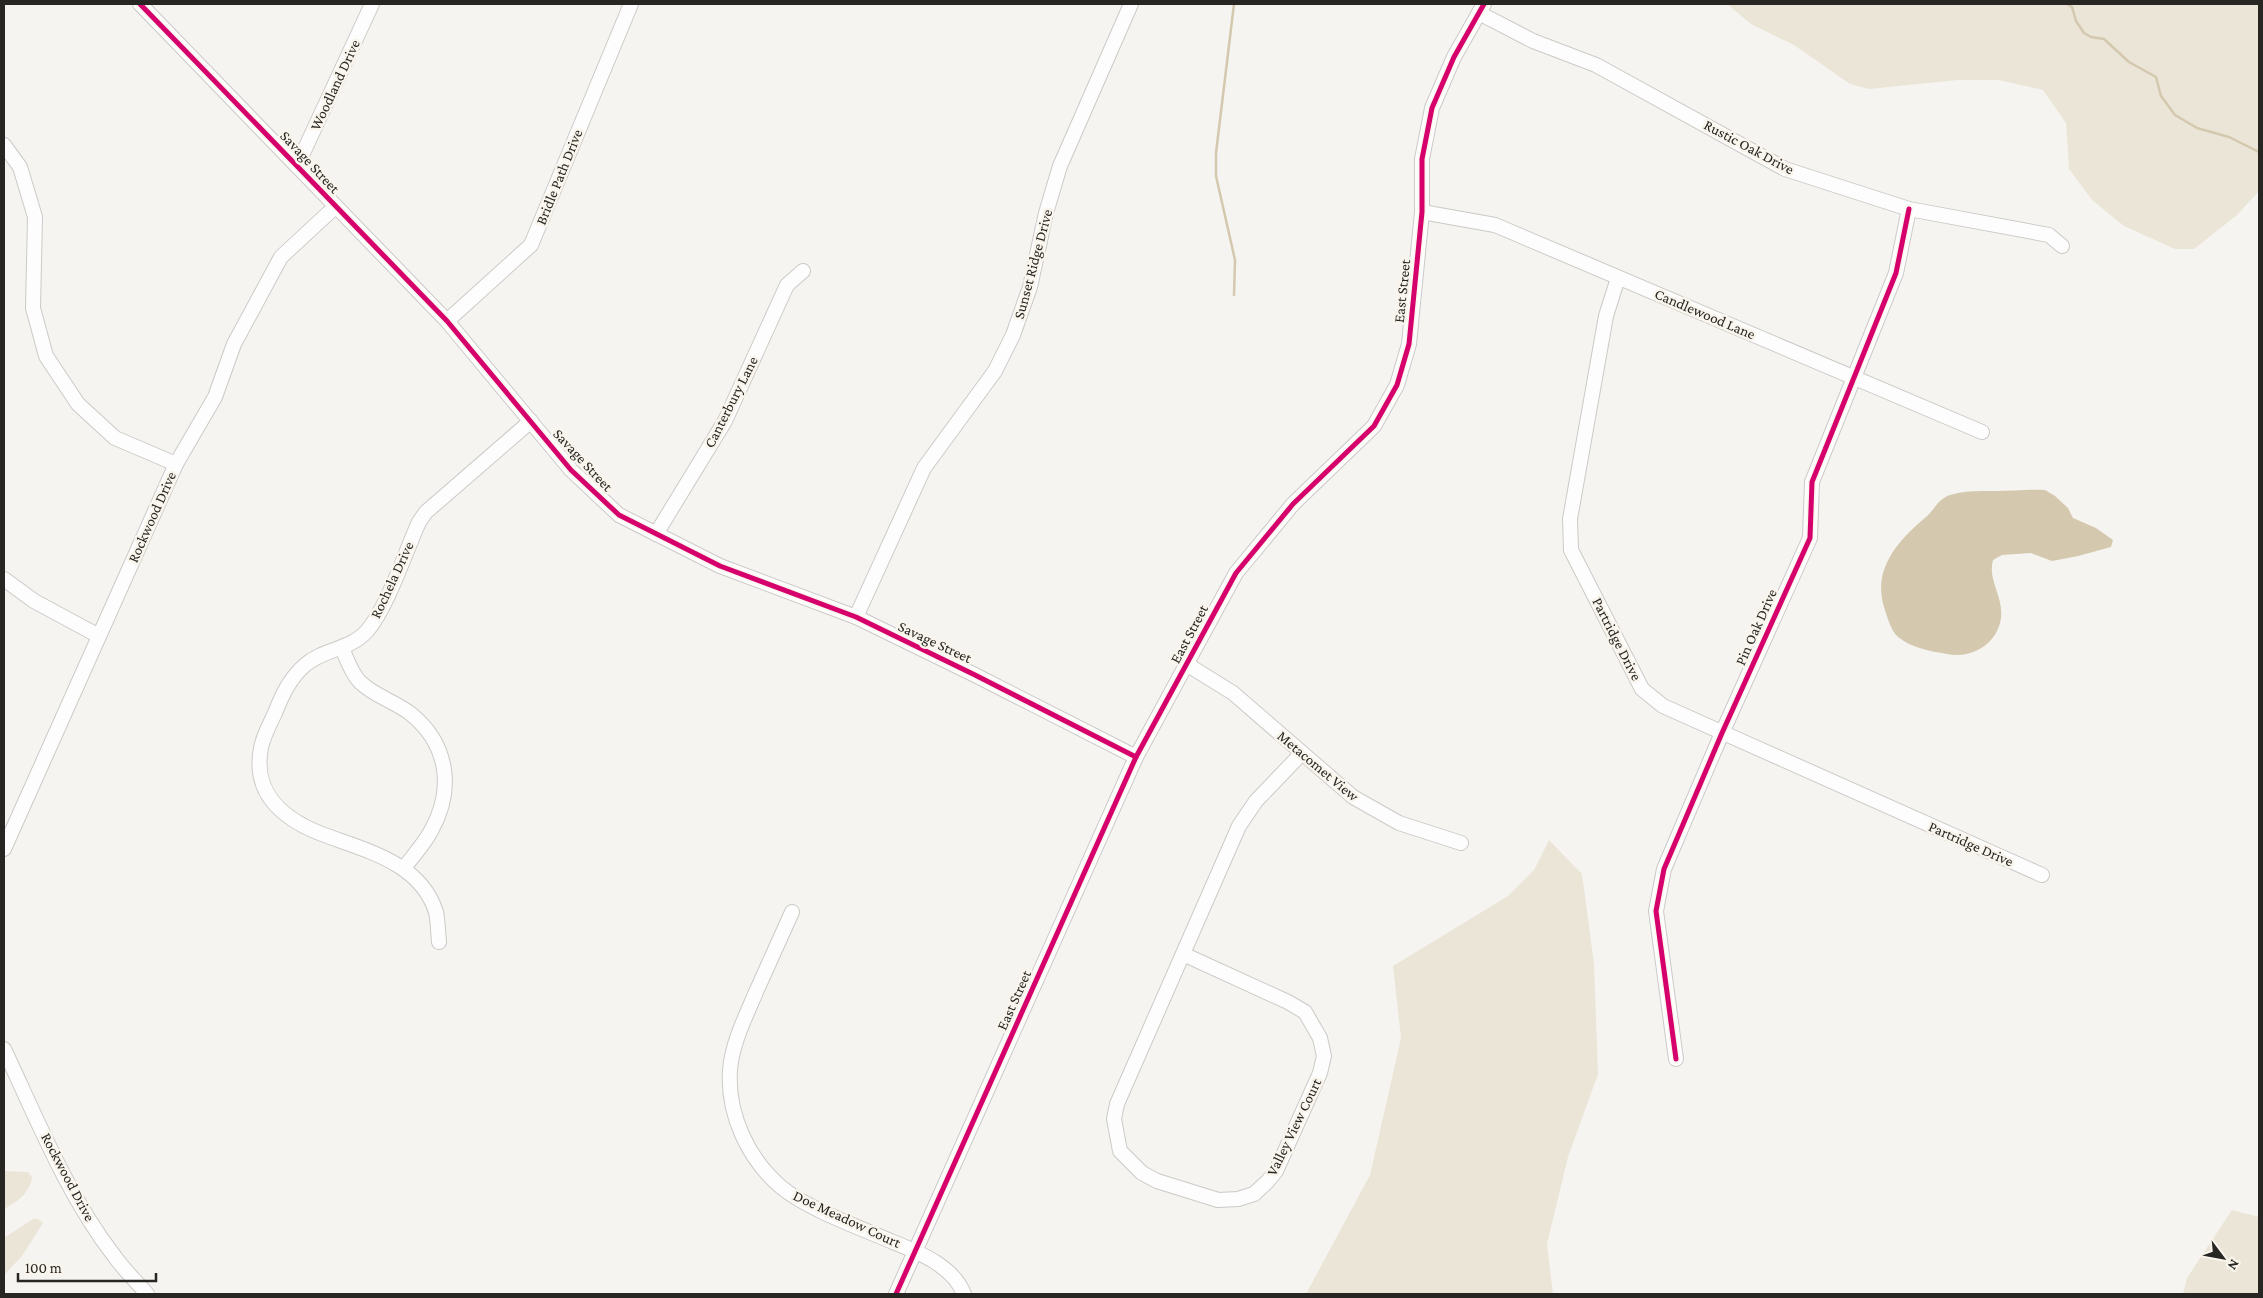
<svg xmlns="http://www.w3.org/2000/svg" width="2263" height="1298" viewBox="0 0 2263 1298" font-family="'Crimson Pro',serif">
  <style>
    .green { fill: #ebe5d7 }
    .water { fill: #d4c8af }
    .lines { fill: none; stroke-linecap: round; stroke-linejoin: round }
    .stream { stroke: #d4c8af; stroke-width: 2.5 }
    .minor-casing { stroke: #cbcac7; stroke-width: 16 }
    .minor { stroke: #fefdfd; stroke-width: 14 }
    .cycleway-casing { stroke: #f9f5ed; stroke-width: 8 }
    .cycleway { stroke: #d6006c; stroke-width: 5 }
    .labels { text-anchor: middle; stroke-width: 5; stroke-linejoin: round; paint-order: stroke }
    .street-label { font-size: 15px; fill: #272623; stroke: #f9f5ed }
  </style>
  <rect width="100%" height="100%" fill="#f6f4f0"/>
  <g class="green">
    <path d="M1727,4H2259V191L2237,215L2194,249H2175L2124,226L2092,200L2069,169L2066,123L2043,90L1999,80H1958L1869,89L1850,84L1794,45L1751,24Z"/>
    <path d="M1549,840L1582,874L1594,964L1598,1074L1568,1157L1547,1244L1553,1294H1306L1370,1175L1401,1038L1393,966L1508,896L1534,870Z"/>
    <path d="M4,1171L28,1172L32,1177C30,1193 17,1202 4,1209Z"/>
    <path d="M2232,1210L2259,1217V1294H2183L2187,1278Z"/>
    <path d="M33,1219H38L43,1223L22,1256L4,1275V1238Z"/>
  </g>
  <path class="water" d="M2045,490L2055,496L2068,508L2073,518L2096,528L2113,540L2111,547L2078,556L2052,561L2031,553L2002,555L1993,560C1986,584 2012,604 1996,633C1986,650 1966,658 1947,654C1930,651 1912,648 1898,637C1892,632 1888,620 1886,613C1870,572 1896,542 1926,517C1935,509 1938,499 1950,495C1965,490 1980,491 1995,491C2012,491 2028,489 2045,490Z"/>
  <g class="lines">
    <g class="stream">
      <path d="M2067,4L2072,7L2076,21L2084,33L2091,37L2104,39L2129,62L2156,77L2161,96L2175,115L2197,128L2229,137L2259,152"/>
      <path d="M1234,295L1235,260L1216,176V153L1234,4"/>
    </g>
    <defs>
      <g id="minor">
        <path d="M140,4L447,321L571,470L619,515L720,566L856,617L975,675L1136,757"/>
        <path d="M1479,13L1533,41L1596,65L1785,169L1909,209L2049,235L2062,246"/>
        <path d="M4,145L20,167L35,217L33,308L46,356L78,404L115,438L176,464"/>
        <path d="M297,166L372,4"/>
        <path d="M1422,212L1495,225L1982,432"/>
        <path d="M1618,278L1606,316L1570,519L1571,550L1642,689L1663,706L2042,875"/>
        <path d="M447,321L531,245L631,4"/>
        <path d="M656,534L725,421L787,285L803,271"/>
        <path d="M4,579L34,601L99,636"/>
        <path d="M856,617L924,468L995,371L1013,335L1030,287L1046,213L1060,166L1131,4"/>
        <path d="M342,648C347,659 351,673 360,682C374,696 396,702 411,714C449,745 454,790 431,831C424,844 413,856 404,868"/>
        <path d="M1188,665L1233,693L1353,797L1399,823L1461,843"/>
        <path d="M4,849L176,464L215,397L234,344L281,257L335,207"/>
        <path d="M792,912C780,939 768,965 756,992C746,1016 732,1043 730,1070C727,1114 748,1159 781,1187C807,1209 861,1228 893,1242C920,1253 953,1266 964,1294"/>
        <path d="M439,942C438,932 438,921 436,912C419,858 356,849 312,830C277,814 253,789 261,748C263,736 270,724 275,713C282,695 290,678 305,665C323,649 350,650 367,631C387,608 405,553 419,522L426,512L531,421"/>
        <path d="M1183,954L1288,1002L1305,1012L1320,1038L1324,1056L1320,1073L1276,1171L1267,1182L1254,1194L1238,1199L1218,1200L1157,1181L1142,1173L1120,1151L1114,1119L1117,1104L1239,826L1256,801L1301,754"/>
        <path d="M4,1049C37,1119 67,1195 115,1257C124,1270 137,1282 147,1294"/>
        <path d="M1676,1059L1656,911L1664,869L1722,733L1810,538L1812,482L1896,273L1909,209"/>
        <path d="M896,1294L1136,757L1236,573L1293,504L1374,426L1397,385L1409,344L1422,212V159L1432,108L1454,57L1484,4"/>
      </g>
    </defs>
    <use href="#minor" class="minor-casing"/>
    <use href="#minor" class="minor"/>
    <defs>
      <g id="cycleway">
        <path d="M140,4L447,321L571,470L619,515L720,566L856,617L975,675L1136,757"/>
        <path d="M1676,1059L1656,911L1664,869L1722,733L1810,538L1812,482L1896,273L1909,209"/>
        <path d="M896,1294L1136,757L1236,573L1293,504L1374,426L1397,385L1409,344L1422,212V159L1432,108L1454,57L1484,4"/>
      </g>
    </defs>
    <use href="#cycleway" class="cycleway-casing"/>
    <use href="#cycleway" class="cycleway"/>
  </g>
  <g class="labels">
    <g class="street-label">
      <text transform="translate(335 85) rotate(-65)" y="5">Woodland Drive</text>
      <text transform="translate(1749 147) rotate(28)" y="5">Rustic Oak Drive</text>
      <text transform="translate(310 162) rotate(47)" y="5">Savage Street</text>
      <text transform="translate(559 177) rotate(-68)" y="5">Bridle Path Drive</text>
      <text transform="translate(1033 264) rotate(-75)" y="5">Sunset Ridge Drive</text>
      <text transform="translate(1402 291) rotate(-84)" y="5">East Street</text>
      <text transform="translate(1705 314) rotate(23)" y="5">Candlewood Lane</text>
      <text transform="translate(731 402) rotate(-63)" y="5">Canterbury Lane</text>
      <text transform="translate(583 460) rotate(47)" y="5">Savage Street</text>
      <text transform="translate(152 517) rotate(-66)" y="5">Rockwood Drive</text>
      <text transform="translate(392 580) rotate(-65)" y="5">Rochela Drive</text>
      <text transform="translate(1756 627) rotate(-66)" y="5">Pin Oak Drive</text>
      <text transform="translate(1189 634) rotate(-62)" y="5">East Street</text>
      <text transform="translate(1617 639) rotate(63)" y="5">Partridge Drive</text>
      <text transform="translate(935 642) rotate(25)" y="5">Savage Street</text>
      <text transform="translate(1318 766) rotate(40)" y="5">Metacomet View</text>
      <text transform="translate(1971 844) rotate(24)" y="5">Partridge Drive</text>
      <text transform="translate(1014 1000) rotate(-66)" y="5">East Street</text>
      <text transform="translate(1294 1127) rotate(-64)" y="5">Valley View Court</text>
      <text transform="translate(68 1177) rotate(62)" y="5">Rockwood Drive</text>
      <text transform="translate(847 1219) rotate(25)" y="5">Doe Meadow Court</text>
    </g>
  </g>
  <rect width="2263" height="1298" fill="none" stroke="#272623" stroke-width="10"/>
  <g transform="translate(2223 1258) rotate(122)" stroke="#f9f5ed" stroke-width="4" paint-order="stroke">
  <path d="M0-4L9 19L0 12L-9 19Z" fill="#272623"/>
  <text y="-8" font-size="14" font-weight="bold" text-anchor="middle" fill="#272623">N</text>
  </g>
  <path d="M18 1273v8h138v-8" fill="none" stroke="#272623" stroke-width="2.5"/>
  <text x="25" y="1273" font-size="15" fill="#272623" stroke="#f9f5ed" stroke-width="4" paint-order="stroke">100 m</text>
</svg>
